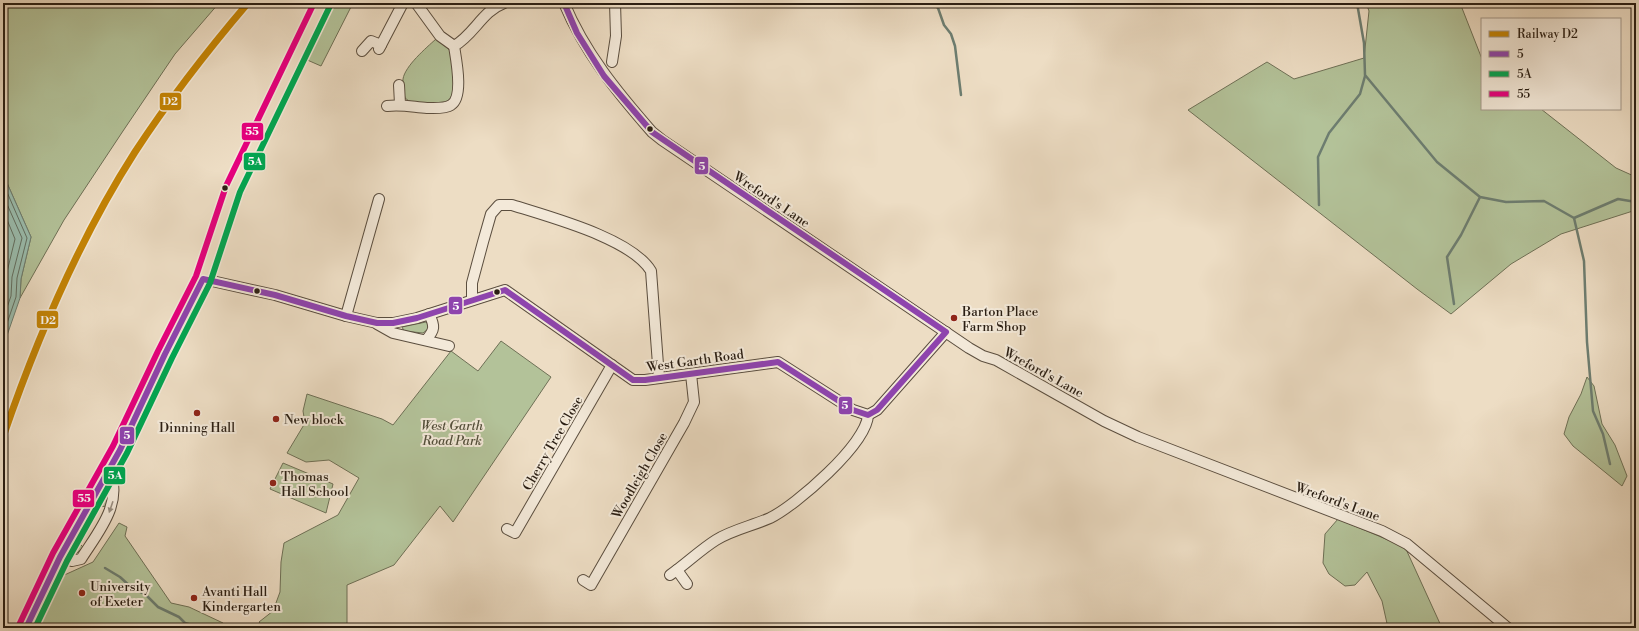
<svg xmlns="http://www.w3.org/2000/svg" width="1639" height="631" viewBox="0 0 1639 631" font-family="'Libre Bodoni',serif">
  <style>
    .green { fill: #b3c299; stroke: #6e7056 }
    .water { fill: #9abdae; stroke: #6d7d70 }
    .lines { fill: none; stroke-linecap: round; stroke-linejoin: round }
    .shore { stroke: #626e60; stroke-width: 1 }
    .stream { stroke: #6d7d70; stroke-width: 2.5 }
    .minor-casing { stroke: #5b4e3f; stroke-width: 12 }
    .trunk-casing { stroke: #2a1e13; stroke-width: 19 }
    .minor { stroke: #f3e9d9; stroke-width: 10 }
    .trunk { stroke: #edddc4; stroke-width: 17 }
    .bus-1-casing { stroke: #f3e9d9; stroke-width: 9 }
    .bus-2-casing { stroke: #f3e9d9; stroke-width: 9 }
    .bus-3-casing { stroke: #f3e9d9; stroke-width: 9 }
    .bus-1 { stroke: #8e44ad; stroke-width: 6 }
    .bus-2 { stroke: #00a651; stroke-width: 6 }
    .bus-3 { stroke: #e5007d; stroke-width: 6 }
    .rail-1-casing { stroke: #f3e9d9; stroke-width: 10 }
    .rail-1 { stroke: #c48405; stroke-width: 7 }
    .oneway { fill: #998e80 }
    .bus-dot { fill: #2a1e13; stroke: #f3e9d9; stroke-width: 1.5 }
    .poi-dot { fill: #8f2418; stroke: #f3e9d9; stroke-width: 1.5 }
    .labels { text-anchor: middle; stroke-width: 4; stroke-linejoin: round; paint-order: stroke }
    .street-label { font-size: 13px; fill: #2a1e13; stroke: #f3e9d9 }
    .poi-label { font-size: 13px; fill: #2a1e13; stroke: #f3e9d9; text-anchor: start }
    .park-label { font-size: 13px; font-style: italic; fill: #534f3b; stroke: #f3e9d9 }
    .line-badge { stroke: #f3e9d9; stroke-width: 1.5 }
    .badge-label { font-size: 11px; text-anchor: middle; font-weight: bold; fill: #fff }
  </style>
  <rect width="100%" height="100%" fill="#edddc4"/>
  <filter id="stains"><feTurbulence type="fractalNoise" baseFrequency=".005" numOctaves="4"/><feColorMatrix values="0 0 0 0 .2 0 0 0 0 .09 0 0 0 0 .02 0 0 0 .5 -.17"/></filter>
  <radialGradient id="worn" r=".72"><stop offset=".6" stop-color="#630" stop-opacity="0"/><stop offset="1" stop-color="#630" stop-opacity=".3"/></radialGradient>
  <g class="green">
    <path d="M3,3H219L175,54L123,131L64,220L20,298L21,279L31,237L3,174Z"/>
    <path d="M330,3H353L321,66L305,59Z"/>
    <path d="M1366,3H1460L1482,59V109H1541L1616,168L1636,177V210L1561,234L1511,264L1451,314L1417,289L1188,110L1267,62L1294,79L1364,58L1369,11Z"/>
    <path d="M436,39L451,51C454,68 458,88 448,103C438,104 412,106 405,98C404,93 402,85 403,79C405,66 426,48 436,39Z"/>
    <path d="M426,322L429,325L428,329L423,333L404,331L402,327Z"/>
    <path d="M501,341L551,377L453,522L440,506L394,565L347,585V628H264L259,622L273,611L280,592L281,562L284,543L338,515L359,478L329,460L306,462L287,453L305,423L303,411L307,394L382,419L393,425L451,351L478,371Z"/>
    <path d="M1587,377L1594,386L1602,424L1615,445L1627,476L1622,486L1573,446L1564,434L1569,417L1581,394Z"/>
    <path d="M283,463L333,484L326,513L270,489Z"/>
    <path d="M107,489L110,492L107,506L99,507L79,539V543L83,547L74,556H71L69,555Z"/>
    <path d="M1338,519L1405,547L1442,628H1388L1382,601L1367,572L1355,585L1345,586L1329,574L1323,563L1325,534Z"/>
    <path d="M119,523L127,527L125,536L171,603L189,607L223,623L227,628H37L60,577L93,562Z"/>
  </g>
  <path class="water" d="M3,174L31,237L21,279L20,298L3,347Z"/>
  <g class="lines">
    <g class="shore">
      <path d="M3,183L27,238L17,278L16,297L3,335"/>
      <path d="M3,195L22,238L12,277L11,296L3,319"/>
      <path d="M3,210L15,239L6,276L3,301"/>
    </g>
    <g class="stream">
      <path d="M933,3L938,8L944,25L951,34L955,46L961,95"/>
      <path d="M1357,3L1364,43L1365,75L1437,162L1480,197L1506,202L1544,201L1574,218L1584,261L1587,342L1593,411L1603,434L1610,464"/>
      <path d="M1319,205L1318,157L1329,133L1360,94L1365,76"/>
      <path d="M1574,218L1618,199L1636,202"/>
      <path d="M1454,304L1447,257L1461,235L1480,197"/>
      <path d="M105,568L120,577L132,588L146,595L158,607L179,617L185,623L202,628"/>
    </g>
    <defs>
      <g id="minor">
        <path d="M416,3L440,36L454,46"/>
        <path d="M564,3C585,53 617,92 652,132L662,140L969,348L983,356L996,360L1104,421L1138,437L1382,531L1407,544L1508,628"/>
        <path d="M379,49L403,3"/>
        <path d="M362,51L371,41L381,45"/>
        <path d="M612,62L616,36L615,3"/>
        <path d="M399,85L400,104"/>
        <path d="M387,106C401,104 413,107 427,108C434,108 445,109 451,105C464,97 456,59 454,46C474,35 482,11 504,3"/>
        <path d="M203,279L275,295L346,316L377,323H393L417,318L505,290L633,380H645L778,362L853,410L868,415L877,410L946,332"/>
        <path d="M472,300V283L483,242L491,214L499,205H512C549,217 631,238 651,271L659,378"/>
        <path d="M346,316L379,199"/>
        <path d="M377,324L393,333L449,346"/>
        <path d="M426,340C435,330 435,326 429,314"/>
        <path d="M507,529L515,533L612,365"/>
        <path d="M60,557L72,561L81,559C98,532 124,503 109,470"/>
        <path d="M677,570L687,584"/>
        <path d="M670,575C686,564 700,550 716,540C732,530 752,526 770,518C795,506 867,444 868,415"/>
        <path d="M583,580L591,585L684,423L694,402L691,374"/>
      </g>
      <path id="trunk" d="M26,628L60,557L120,450L165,354L203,279L220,232L233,189L323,3"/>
    </defs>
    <use href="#minor" class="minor-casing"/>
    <use href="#trunk" class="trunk-casing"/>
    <use href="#minor" class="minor"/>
    <use href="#trunk" class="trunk"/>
    <defs>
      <path id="bus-1" d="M26,628L60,557L120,450L165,354L203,279L275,295L346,316L377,323H393L417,318L505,290L633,380H645L778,362L853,410L868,415L877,410L946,332L652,132L604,76L577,33L564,3"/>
      <path id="bus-2" d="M35,628L67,561L127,453L172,358L210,283L240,192L330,6"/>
      <path id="bus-3" d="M19,625L53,553L113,446L158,351L196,276L226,186L314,3"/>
    </defs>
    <use href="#bus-1" class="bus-1-casing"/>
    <use href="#bus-2" class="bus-2-casing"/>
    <use href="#bus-3" class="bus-3-casing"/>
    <use href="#bus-1" class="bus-1"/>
    <use href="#bus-2" class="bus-2"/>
    <use href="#bus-3" class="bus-3"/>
    <defs>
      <path id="rail-1" d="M3,437C37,338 78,241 135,152C169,100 207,51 248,3"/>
    </defs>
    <use href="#rail-1" class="rail-1-casing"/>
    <use href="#rail-1" class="rail-1"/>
  </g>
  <defs><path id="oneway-solid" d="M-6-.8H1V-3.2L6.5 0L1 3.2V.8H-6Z"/></defs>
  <use class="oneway" href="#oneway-solid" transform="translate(111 507) rotate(109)"/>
  <g class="bus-dot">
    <circle cx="650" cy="129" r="3.5"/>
    <circle cx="225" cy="188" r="3.5"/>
    <circle cx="257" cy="291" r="3.5"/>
    <circle cx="497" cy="292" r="3.5"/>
  </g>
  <g class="poi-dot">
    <circle cx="954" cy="318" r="4"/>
    <circle cx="197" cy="413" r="4"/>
    <circle cx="276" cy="419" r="4"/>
    <circle cx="273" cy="483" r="4"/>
    <circle cx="82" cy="593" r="4"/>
    <circle cx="194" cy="598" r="4"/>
  </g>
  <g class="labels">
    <g class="street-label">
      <text transform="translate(772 199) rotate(34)" y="5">Wreford's Lane</text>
      <text transform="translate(695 360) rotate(-8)" y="5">West Garth Road</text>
      <text transform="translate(1044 372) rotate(29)" y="5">Wreford's Lane</text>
      <text transform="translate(552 443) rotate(-60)" y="5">Cherry Tree Close</text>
      <text transform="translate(639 475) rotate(-60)" y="5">Woodleigh Close</text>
      <text transform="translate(1338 501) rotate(20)" y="5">Wreford's Lane</text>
    </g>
    <g class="poi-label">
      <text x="962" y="316">Barton Place<tspan x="962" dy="15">Farm Shop</tspan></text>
      <text x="284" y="424">New block</text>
      <text x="197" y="432" text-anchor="middle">Dinning Hall</text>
      <text x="281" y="481">Thomas<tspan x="281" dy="15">Hall School</tspan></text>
      <text x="90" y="591">University<tspan x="90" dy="15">of Exeter</tspan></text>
      <text x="202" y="596">Avanti Hall<tspan x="202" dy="15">Kindergarten</tspan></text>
    </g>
    <g class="park-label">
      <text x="452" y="430">West Garth<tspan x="452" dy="15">Road Park</tspan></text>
    </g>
  </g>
  <g class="line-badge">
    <rect x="159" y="92" width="23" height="19" rx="4" fill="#c48405"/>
    <rect x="241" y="122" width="23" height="19" rx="4" fill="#e5007d"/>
    <rect x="243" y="152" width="23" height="19" rx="4" fill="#00a651"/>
    <rect x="694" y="156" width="15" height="19" rx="4" fill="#8e44ad"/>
    <rect x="448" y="296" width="15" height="19" rx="4" fill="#8e44ad"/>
    <rect x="36" y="310" width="23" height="19" rx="4" fill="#c48405"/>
    <rect x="838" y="396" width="15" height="19" rx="4" fill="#8e44ad"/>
    <rect x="119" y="426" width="16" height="19" rx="4" fill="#8e44ad"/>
    <rect x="103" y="466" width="23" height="19" rx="4" fill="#00a651"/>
    <rect x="72" y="489" width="23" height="19" rx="4" fill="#e5007d"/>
  </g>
  <g class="badge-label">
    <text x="170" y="105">D2</text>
    <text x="252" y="135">55</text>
    <text x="255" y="165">5A</text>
    <text x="702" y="170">5</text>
    <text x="456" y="310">5</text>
    <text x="48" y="324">D2</text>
    <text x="845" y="409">5</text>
    <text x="127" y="439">5</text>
    <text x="115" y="479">5A</text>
    <text x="84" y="502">55</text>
  </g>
  <rect width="1639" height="631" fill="none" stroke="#edddc4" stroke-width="16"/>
  <rect x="4" y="4" width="1631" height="623" fill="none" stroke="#2a1e13" stroke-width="2"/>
  <rect x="8" y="8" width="1623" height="615" fill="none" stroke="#2a1e13"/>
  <rect x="1481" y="18" width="140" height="92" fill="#f3e9d9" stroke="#a3988a"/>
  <rect x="1489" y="31" width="20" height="6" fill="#c48405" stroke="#a3988a"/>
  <text x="1517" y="38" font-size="12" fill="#2a1e13">Railway D2</text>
  <rect x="1489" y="51" width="20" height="6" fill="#8e44ad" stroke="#a3988a"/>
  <text x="1517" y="58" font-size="12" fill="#2a1e13">5</text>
  <rect x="1489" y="71" width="20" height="6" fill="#00a651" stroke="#a3988a"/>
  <text x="1517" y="78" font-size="12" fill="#2a1e13">5A</text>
  <rect x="1489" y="91" width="20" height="6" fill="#e5007d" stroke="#a3988a"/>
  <text x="1517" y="98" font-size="12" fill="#2a1e13">55</text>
  <rect width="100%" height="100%" filter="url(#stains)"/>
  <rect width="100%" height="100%" fill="url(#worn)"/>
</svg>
